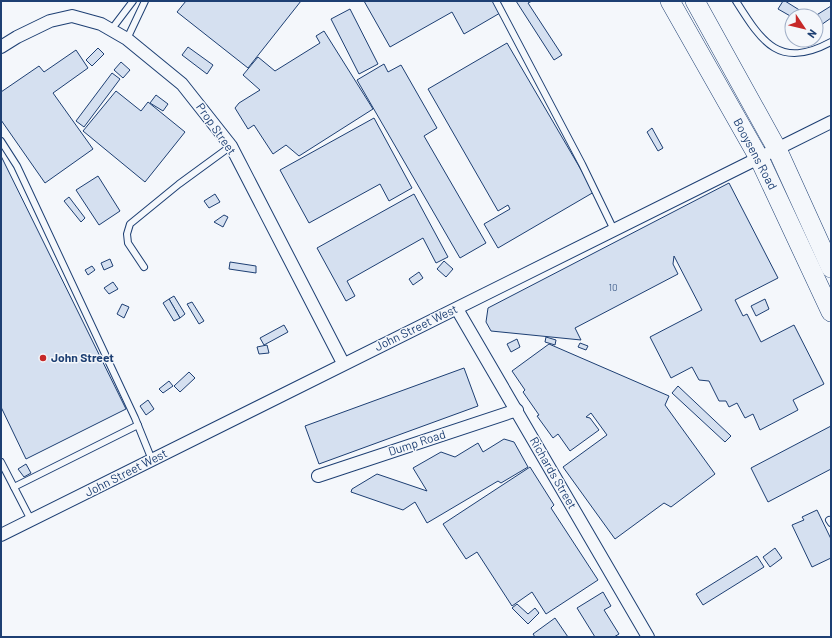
<svg xmlns="http://www.w3.org/2000/svg" width="832" height="638" viewBox="0 0 832 638" font-family="Barlow,sans-serif">
  <style>
    .building { fill: #d5e0f0; stroke: #1d3f73 }
    .lines { fill: none; stroke-linecap: round; stroke-linejoin: round }
    .service-casing { stroke: #1d3f73; stroke-width: 8 }
    .minor-casing { stroke: #1d3f73; stroke-width: 14 }
    .primary-casing { stroke: #1d3f73; stroke-width: 20 }
    .service { stroke: #f4f7fb; stroke-width: 6 }
    .minor { stroke: #f4f7fb; stroke-width: 12 }
    .primary { stroke: #f4f7fb; stroke-width: 19 }
    .poi-dot { fill: #c62828; stroke: #f4f7fb; stroke-width: 1.5 }
    .labels { text-anchor: middle; stroke-width: 3; stroke-linejoin: round; paint-order: stroke }
    .number-label { font-size: 10px; fill: #4b6792 }
    .street-label { font-size: 12px; fill: #1d3f73; stroke: #f4f7fb }
    .poi-label { font-size: 12px; font-weight: bold; fill: #1d3f73; stroke: #f4f7fb; text-anchor: start }
  </style>
  <rect width="100%" height="100%" fill="#f4f7fb"/>
  <g class="building">
    <path d="M186,1H301L248,68L177,12Z"/>
    <path d="M364,1H494L500,13L464,34L452,12L390,47Z"/>
    <path d="M516,1H532L528,3L562,55L554,60Z"/>
    <path d="M783,1H785L809,16H792V17L778,9Z"/>
    <path d="M831,6V18L821,25L815,16Z"/>
    <path d="M350,9L378,64L359,74L331,19Z"/>
    <path d="M324,31L373,109L299,156L286,145L273,154L254,125L248,129L235,108L239,103L260,90L243,75L258,57L275,71L320,43L316,36Z"/>
    <path d="M507,43L594,192L498,248L484,224L510,209L508,205L498,211L428,89Z"/>
    <path d="M188,47L213,65L207,74L182,55Z"/>
    <path d="M98,48L104,54L92,66L86,60Z"/>
    <path d="M76,50L88,68L53,93L93,149L45,183L1,120V92L39,66L44,72Z"/>
    <path d="M121,62L130,70L123,78L114,70Z"/>
    <path d="M384,64L388,72L401,65L437,128L424,136L486,243L460,258L357,80Z"/>
    <path d="M112,73L120,79L84,127L76,121Z"/>
    <path d="M116,91L141,111L148,102L185,132L145,182L83,131Z"/>
    <path d="M156,95L168,104L163,111L150,103Z"/>
    <path d="M374,118L412,188L389,201L380,184L309,223L280,170Z"/>
    <path d="M652,128L663,148L658,151L647,132Z"/>
    <path d="M1,156L126,409L26,459L1,407Z"/>
    <path d="M98,176L120,211L99,225L76,190Z"/>
    <path d="M729,183L778,278L735,300L743,316L747,314L761,342L794,325L824,384L793,400L798,410L760,430L753,414L745,418L737,403L729,407L726,401H719L709,381L699,380L692,367L671,378L650,337L702,310L674,256L673,264L678,274L575,328L581,340L491,331L486,322L488,308Z"/>
    <path d="M215,194L220,202L209,208L204,201Z"/>
    <path d="M414,194L448,257L436,263L423,238L347,281L355,296L346,301L317,248Z"/>
    <path d="M69,197L85,218L81,222L64,201Z"/>
    <path d="M224,215L228,217L223,227L214,222Z"/>
    <path d="M110,259L113,266L104,270L101,263Z"/>
    <path d="M444,261L453,269L446,277L437,269Z"/>
    <path d="M230,262L256,266V273L229,269Z"/>
    <path d="M92,266L95,270L88,275L85,270Z"/>
    <path d="M419,272L423,278L413,285L409,279Z"/>
    <path d="M113,282L118,289L109,294L104,288Z"/>
    <path d="M174,296L185,314L180,318L169,299Z"/>
    <path d="M169,299L180,318L174,321L163,303Z"/>
    <path d="M765,299L769,309L756,316L751,306Z"/>
    <path d="M192,302L204,321L199,324L187,304Z"/>
    <path d="M122,304L129,307L124,318L117,314Z"/>
    <path d="M284,325L288,332L264,345L260,338Z"/>
    <path d="M546,337L556,340L555,345L545,342Z"/>
    <path d="M517,339L520,347L511,352L507,344Z"/>
    <path d="M580,343L588,346L586,350L578,347Z"/>
    <path d="M549,344L669,396L665,405L715,474L671,507L664,503L615,539L563,467L607,435L591,413L586,417L590,418L599,430L570,451L558,434L553,438L537,416L539,415L523,392L525,390L512,371Z"/>
    <path d="M267,345L269,353L259,354L257,347Z"/>
    <path d="M464,368L478,406L319,464L305,426Z"/>
    <path d="M189,372L195,378L180,392L174,386Z"/>
    <path d="M169,381L173,386L163,393L159,389Z"/>
    <path d="M678,386L731,436L725,442L672,393Z"/>
    <path d="M148,400L154,409L146,415L140,406Z"/>
    <path d="M831,426V469L768,502L751,468Z"/>
    <path d="M504,439L514,442L528,467L501,483L498,481L427,523L415,502L403,510L351,492L352,489L377,474L427,491L413,468L441,452L455,457L478,443L483,452Z"/>
    <path d="M26,464L31,473L24,477L18,469Z"/>
    <path d="M530,467L554,505L551,508L598,580L546,614L532,592L512,606L477,552L466,559L443,524Z"/>
    <path d="M817,510L831,539V558L812,567L792,525L804,520L802,517Z"/>
    <path d="M775,548L782,558L770,567L763,557Z"/>
    <path d="M757,556L764,567L703,605L696,594Z"/>
    <path d="M603,592L611,606L604,610L619,634L614,637H595L577,608Z"/>
    <path d="M517,604L528,614L535,608L539,613L528,624L512,608Z"/>
    <path d="M555,618L568,637H535L533,634Z"/>
  </g>
  <g class="lines">
    <defs>
      <g id="service">
        <path d="M496,1L582,164L614,230"/>
        <path d="M736,1C762,42 779,70 831,42"/>
        <path d="M111,30L133,1"/>
        <path d="M127,39L145,1"/>
        <path d="M1,141L17,166L135,418L152,460"/>
        <path d="M144,267L128,243L127,234L130,224L179,184L231,146"/>
        <path d="M1,462L31,520"/>
        <path d="M14,487L138,425"/>
        <path d="M829,520L831,523"/>
      </g>
      <g id="minor">
        <path d="M1,47L17,37L50,21L72,16L101,24L127,39L182,84L231,146L343,363"/>
        <path d="M457,309L648,637"/>
        <path d="M318,476L517,410"/>
        <path d="M1,535L831,122"/>
      </g>
      <g id="primary">
        <path d="M670,1L759,158L831,312"/>
        <path d="M695,1L777,149L831,268"/>
      </g>
    </defs>
    <use href="#service" class="service-casing"/>
    <use href="#minor" class="minor-casing"/>
    <use href="#primary" class="primary-casing"/>
    <use href="#service" class="service"/>
    <use href="#minor" class="minor"/>
    <use href="#primary" class="primary"/>
  </g>
  <circle class="poi-dot" cx="43" cy="358" r="4"/>
  <g class="labels">
    <g class="number-label">
      <text x="613" y="291">10</text>
    </g>
    <g class="street-label">
      <text transform="translate(216 129) rotate(55)" y="4">Prop Street</text>
      <text transform="translate(755 154) rotate(62)" y="4">Booysens Road</text>
      <text transform="translate(416 328) rotate(-26)" y="4">John Street West</text>
      <text transform="translate(417 443) rotate(-18)" y="4">Dump Road</text>
      <text transform="translate(126 473) rotate(-27)" y="4">John Street West</text>
      <text transform="translate(553 473) rotate(60)" y="4">Richards Street</text>
    </g>
    <g class="poi-label">
      <text x="51" y="362">John Street</text>
    </g>
  </g>
  <rect width="832" height="638" fill="none" stroke="#1d3f73" stroke-width="4"/>
  <g transform="translate(804 28) rotate(125)"><circle r="19" fill="#f4f7fb" stroke="#9eadc5"/>
  <path d="M0-3L7 15L0 10L-7 15Z" fill="#c62828"/>
  <text y="-6" font-size="11" font-weight="bold" text-anchor="middle" fill="#1d3f73">N</text>
  </g>
</svg>
